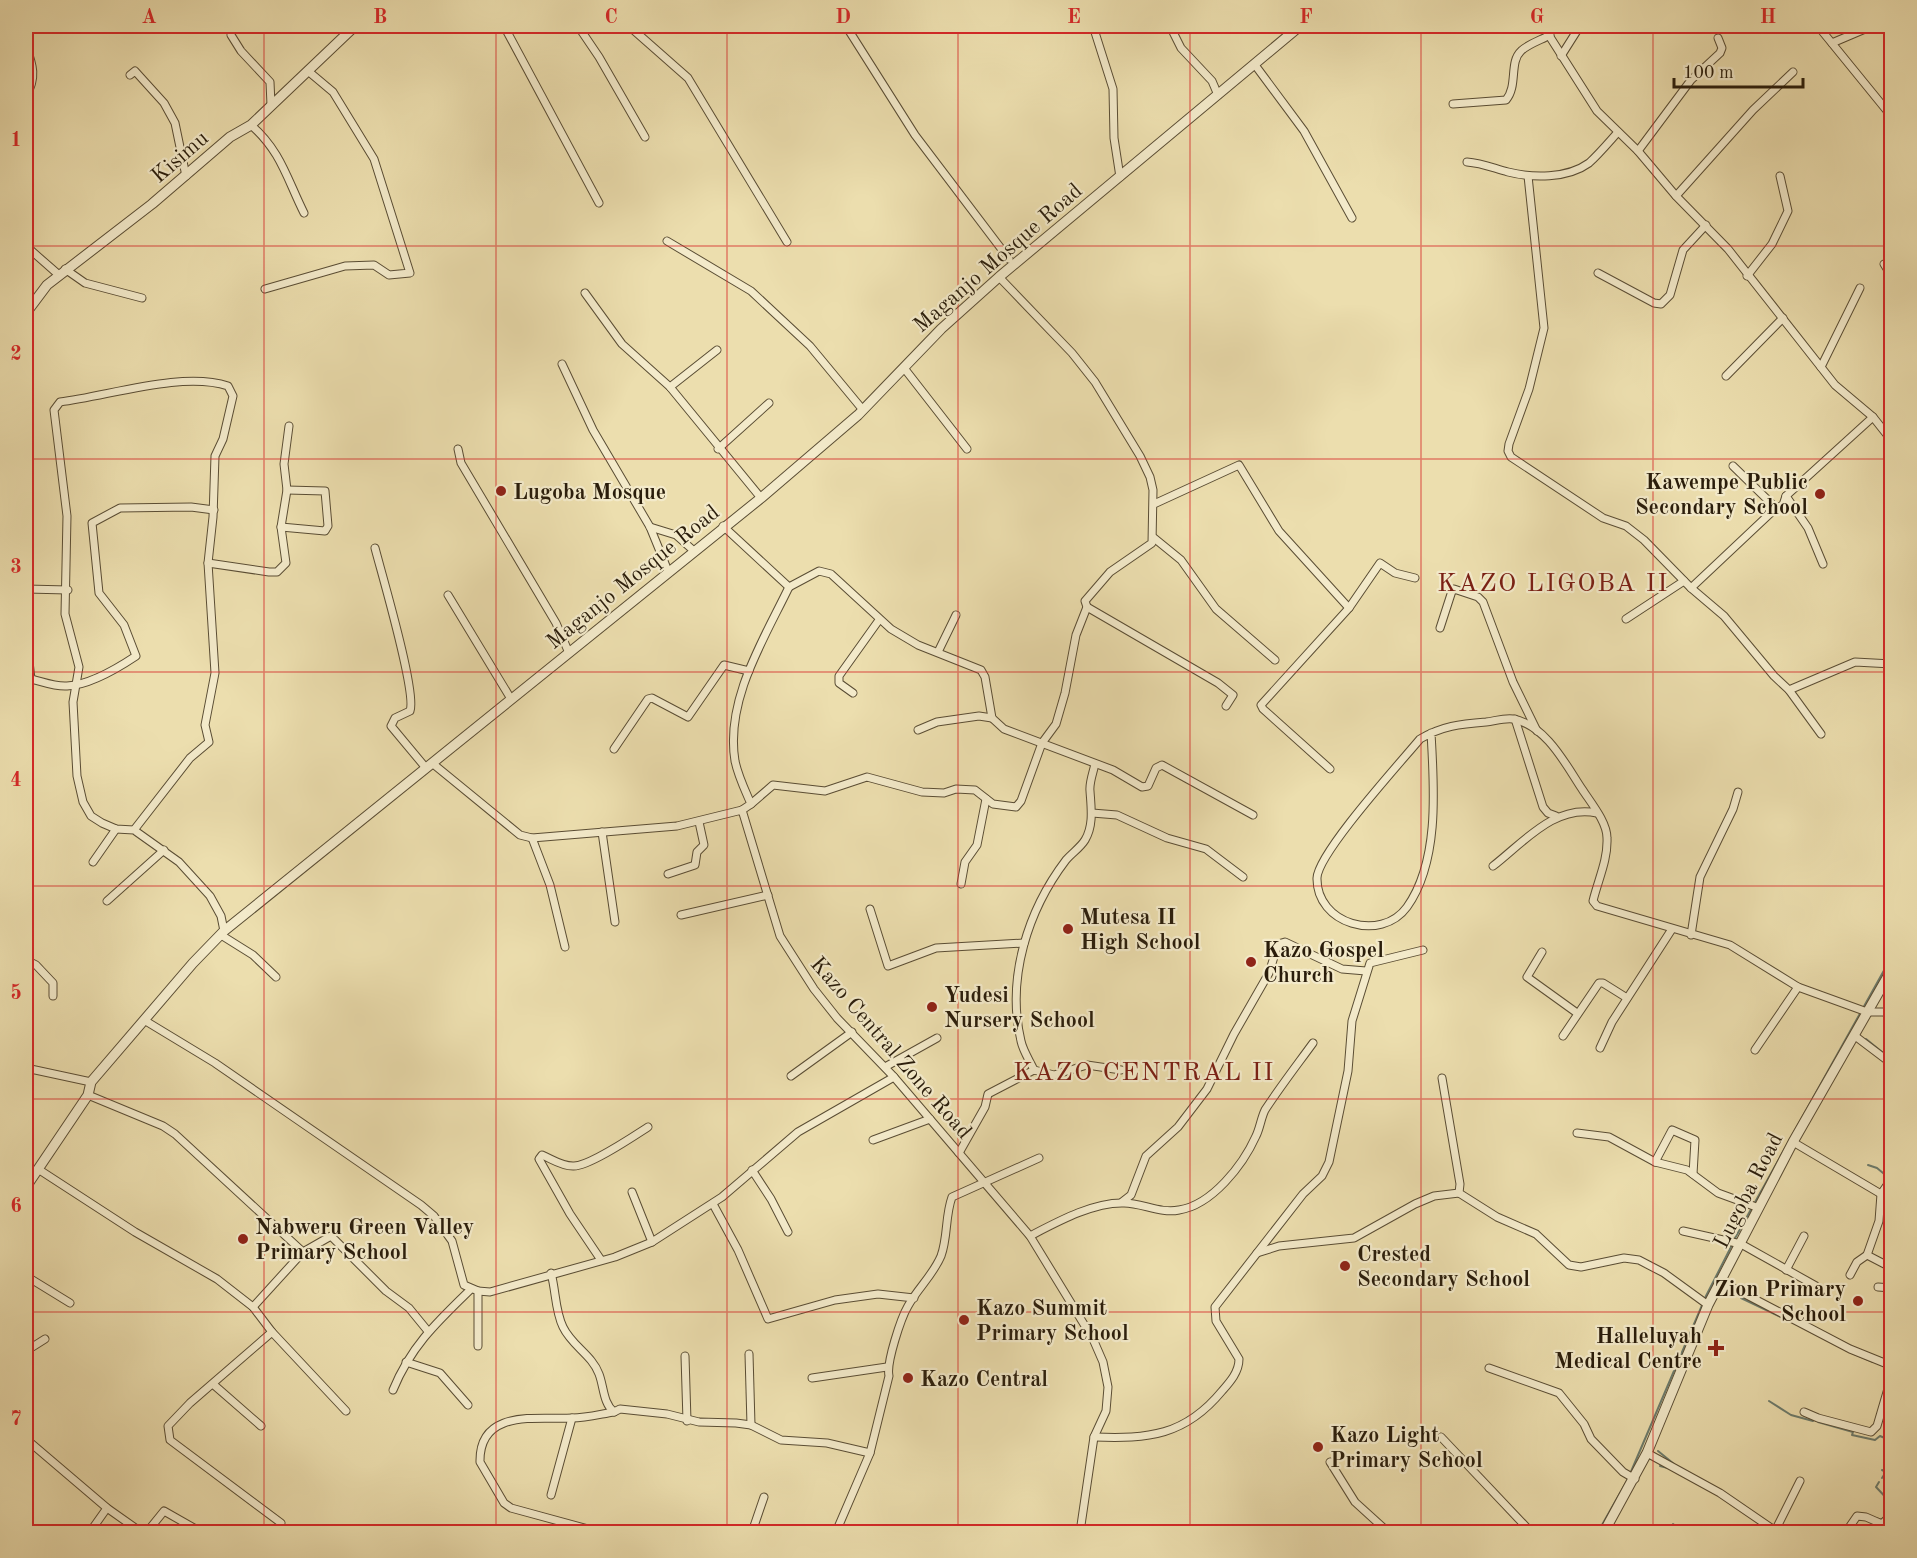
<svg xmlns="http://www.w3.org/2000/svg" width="1917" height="1558" viewBox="0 0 1917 1558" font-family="'Old Standard TT',serif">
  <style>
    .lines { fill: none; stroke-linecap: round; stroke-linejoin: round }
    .stream { stroke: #6d7c6d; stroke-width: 2 }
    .minor-casing { stroke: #5a4d34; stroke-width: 9 }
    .tertiary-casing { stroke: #5a4d34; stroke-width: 11 }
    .minor { stroke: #f3eaca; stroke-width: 7 }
    .tertiary { stroke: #f3eaca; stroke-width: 9 }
    .grid { fill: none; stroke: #d62828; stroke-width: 1.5; stroke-opacity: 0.55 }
    .poi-dot { fill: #8f2418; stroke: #f3eaca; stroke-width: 2 }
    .labels { text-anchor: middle; stroke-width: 4.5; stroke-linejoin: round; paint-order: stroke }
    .street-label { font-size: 22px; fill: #2a1d0b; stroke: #f3eaca }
    .poi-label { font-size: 22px; font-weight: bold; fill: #2a1d0b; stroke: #f3eaca; text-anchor: start }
    .quarter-label { font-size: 26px; letter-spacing: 1.5px; fill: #7a1f14; stroke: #f3eaca }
    .neatline { fill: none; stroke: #d62828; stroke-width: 2 }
    .grid-label { font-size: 20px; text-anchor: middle; font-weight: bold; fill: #d62828 }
  </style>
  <rect width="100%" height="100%" fill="#ecdeae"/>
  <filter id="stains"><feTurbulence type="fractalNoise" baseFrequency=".00333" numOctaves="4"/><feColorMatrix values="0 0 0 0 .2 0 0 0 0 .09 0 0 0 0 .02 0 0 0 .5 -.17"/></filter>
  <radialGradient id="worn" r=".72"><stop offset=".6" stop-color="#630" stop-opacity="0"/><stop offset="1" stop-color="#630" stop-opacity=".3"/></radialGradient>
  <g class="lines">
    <g class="stream">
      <path d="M1866,1039L1887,1056"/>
      <path d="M1868,1165L1877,1168L1889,1178"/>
      <path d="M1734,1240L1892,956"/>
      <path d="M1741,1298L1787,1320"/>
      <path d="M1852,1353L1873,1362"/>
      <path d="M1769,1401L1791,1415L1813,1421"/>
      <path d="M1818,1422L1853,1432L1852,1435L1875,1440L1880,1436L1892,1441"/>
      <path d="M1658,1451L1674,1464"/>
      <path d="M1660,1466L1668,1468"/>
      <path d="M1882,1470L1892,1475"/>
      <path d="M1630,1474L1706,1296L1732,1245"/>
      <path d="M1882,1478L1886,1472"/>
      <path d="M1879,1482L1876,1487L1892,1504"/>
      <path d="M1871,1517L1883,1520"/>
      <path d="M1673,1524L1683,1532"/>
      <path d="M1598,1532L1628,1479"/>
    </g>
    <defs>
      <g id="minor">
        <path d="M504,26L599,203"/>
        <path d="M578,26L599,57L645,137"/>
        <path d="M629,26L688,78L787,242"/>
        <path d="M846,26L915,135L1009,259"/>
        <path d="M1093,26L1113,89L1114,138L1120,177"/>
        <path d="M1170,26L1181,48L1212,81L1218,95"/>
        <path d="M1543,26L1597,111L1638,151L1676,196L1728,249L1835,385L1873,417L1892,441"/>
        <path d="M1822,31L1892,117"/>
        <path d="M231,35L241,51L270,82L271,105"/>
        <path d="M1832,43L1865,29L1892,26"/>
        <path d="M26,46C33,65 37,78 26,96"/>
        <path d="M1561,56L1580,26"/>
        <path d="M1255,65L1304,131L1352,218"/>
        <path d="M130,75L135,71L164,103L175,123L186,176"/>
        <path d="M1453,104L1506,100C1518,86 1509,62 1521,51C1528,44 1541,40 1550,35"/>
        <path d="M251,125C281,151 287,179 304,213"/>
        <path d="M1638,151L1691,80L1720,53L1722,48L1718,38"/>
        <path d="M1467,162C1482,163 1493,168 1508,172C1532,178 1567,179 1589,163C1599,154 1609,142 1618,132"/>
        <path d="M1528,176L1544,328L1529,389L1509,444L1508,451L1511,457L1603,518L1626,526L1644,540L1691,588L1724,616L1774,676L1789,690L1855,662L1892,664"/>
        <path d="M1676,196L1753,110L1793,72"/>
        <path d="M667,241L751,291L810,346L863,410"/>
        <path d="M26,246L59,275"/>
        <path d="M1884,264L1892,277"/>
        <path d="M65,269L85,283L142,298"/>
        <path d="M1598,273L1654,303L1661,304L1670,295L1683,250L1706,225"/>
        <path d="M1747,276L1772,244L1788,211L1780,176"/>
        <path d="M265,289L345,266L374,265L389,275L410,273L374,159L333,92L308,71"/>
        <path d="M585,293L622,344L670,387L761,498"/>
        <path d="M562,364L593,430L650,527L668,571"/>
        <path d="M1821,367L1860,288"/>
        <path d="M904,368L967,449"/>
        <path d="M1726,376L1783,318"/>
        <path d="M670,387L717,350"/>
        <path d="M458,449L461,463L556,623L569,653"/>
        <path d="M718,449L769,403"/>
        <path d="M1733,466L1776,508"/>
        <path d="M1786,496L1808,528L1823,564"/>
        <path d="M1154,504L1239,465L1279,531L1349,608"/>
        <path d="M723,526L789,587L819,571L831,574L891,629L918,645L981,670L985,677L992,718L1004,729L1113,770L1142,787L1148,786L1156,768L1162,765L1253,815"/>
        <path d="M281,527L325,531L328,526L325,491L287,490"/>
        <path d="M650,527L676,535L694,551"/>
        <path d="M1154,538L1181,560L1216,609L1275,660"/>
        <path d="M375,548C382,575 417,693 410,711L395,718L391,726L426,768"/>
        <path d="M208,563L269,572H277L286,563L281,527L287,490L284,464L289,426"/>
        <path d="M1691,588L1776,508L1783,505L1786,496L1873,417"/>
        <path d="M26,589L68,590"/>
        <path d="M448,595L511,699"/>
        <path d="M1087,607L1218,683L1233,695L1226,706"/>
        <path d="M1626,619L1684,581"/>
        <path d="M1440,628L1452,591L1454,589L1478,597L1483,602L1513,682L1537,731"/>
        <path d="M26,635L31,679"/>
        <path d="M938,652L956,615"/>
        <path d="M26,678C39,680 53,687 67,686C89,685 118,668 136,656L124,625L99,593L92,523L120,508L191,507L214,510"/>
        <path d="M1789,690L1821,734"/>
        <path d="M853,693L839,683V676L879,620"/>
        <path d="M1515,719L1543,807L1548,813L1556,816"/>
        <path d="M918,730L937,722L979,716L992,718"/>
        <path d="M1431,733C1434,786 1440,861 1407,907C1381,943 1316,924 1317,878C1318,853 1400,763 1420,739C1442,726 1460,724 1486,722C1495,721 1503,718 1513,719C1546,725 1566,765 1582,789C1591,803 1607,822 1607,838C1608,860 1598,880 1593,901L1597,906L1730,945L1798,987L1867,1012H1884L1892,1018"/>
        <path d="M614,749L648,699L652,698L688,717L724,665L749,671"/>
        <path d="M432,763L520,835L532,838L677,826L742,810L780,936L814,989L837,1018L894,1077L1030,1236L1093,1339L1103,1362L1108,1387L1106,1411L1094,1437L1080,1532"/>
        <path d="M1330,769L1263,709L1261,705L1349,608L1380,563L1395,573L1415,578"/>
        <path d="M751,804L773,785L825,791L867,777L922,792L944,793L956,789L975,790L993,804L1016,807L1021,801L1042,743L1056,724L1065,693L1076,635L1087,607L1085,601L1110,572L1152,543L1153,490L1150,477L1140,456L1095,382L1072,353L999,277"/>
        <path d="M742,810L751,804C745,790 738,776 735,761C725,700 764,639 789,587"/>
        <path d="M1092,813L1117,815L1167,838L1206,849L1243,877"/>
        <path d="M134,830L190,758L209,742L205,725L215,673L208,563L213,517L215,456L223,439L233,396L228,386C182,371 109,396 60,402L54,410L67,516L65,614L79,667L73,702L77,776L83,802L91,816L102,823L116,829L134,830L179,862L210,896L221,916L224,931"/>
        <path d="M602,832L615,922"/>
        <path d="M532,838L550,885L565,947"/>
        <path d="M93,862L116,829"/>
        <path d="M1493,866C1524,842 1555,804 1597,813"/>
        <path d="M668,874L695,865L697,852L704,845L699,822"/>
        <path d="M961,884L965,862L977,845L986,799"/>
        <path d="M107,901L164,850"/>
        <path d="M870,909L888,966L936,948L1024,943"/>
        <path d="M681,915L768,895"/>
        <path d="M221,935L253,955L276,977"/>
        <path d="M1691,935L1700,877L1733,809L1738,792"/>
        <path d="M1542,952L1527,977L1577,1013"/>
        <path d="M26,960L36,965L53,983V996"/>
        <path d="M144,1020L215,1063L421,1205L434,1216L452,1241L464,1285L478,1291V1346"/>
        <path d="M1563,1036L1599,983H1603L1627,998"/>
        <path d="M1855,1036L1892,1064"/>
        <path d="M1600,1048L1612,1022L1672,929"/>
        <path d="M1755,1050L1798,987"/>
        <path d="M885,1067L937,1038"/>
        <path d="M26,1068L91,1082"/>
        <path d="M1034,1070C1030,1061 1023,1051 1021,1041C1006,978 1028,910 1066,860C1072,853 1080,848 1085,840C1094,825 1091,807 1090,791C1089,783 1093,773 1095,764"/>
        <path d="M791,1076L852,1032"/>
        <path d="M1442,1078L1460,1184L1459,1193L1497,1217L1536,1234L1569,1265L1581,1267L1624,1258L1639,1260L1664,1273L1708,1305"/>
        <path d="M88,1095L163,1126L175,1134L303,1252"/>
        <path d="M1577,1133L1609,1137L1655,1162L1687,1170L1718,1193L1759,1208"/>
        <path d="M873,1140L930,1119"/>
        <path d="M1793,1142L1881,1194"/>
        <path d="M959,1153L985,1107L988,1094L1034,1070L1054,1075L1087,1065L1121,1070"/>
        <path d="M1655,1162L1672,1130L1695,1140L1693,1174"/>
        <path d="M38,1169L135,1232L217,1279L253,1307L272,1332L346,1411"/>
        <path d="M752,1170L771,1199L788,1232"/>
        <path d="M632,1192L652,1242"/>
        <path d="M1122,1202L1131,1195L1146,1156L1178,1127L1207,1089L1234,1034L1269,973L1278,944L1285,942L1342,969L1366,971"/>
        <path d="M713,1204L738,1250L768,1319L835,1300L878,1294L914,1298"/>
        <path d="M1683,1231L1741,1244L1816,1286"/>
        <path d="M1030,1236C1057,1222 1093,1202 1124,1203C1142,1203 1161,1214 1179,1210C1212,1205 1243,1165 1256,1136C1260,1128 1261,1118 1265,1110C1280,1087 1297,1065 1313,1043"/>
        <path d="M1257,1253L1279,1246L1354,1238L1415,1204L1434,1196L1459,1193"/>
        <path d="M1867,1255L1892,1268"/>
        <path d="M601,1260L570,1214L539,1159L542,1155C552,1159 561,1166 573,1166C588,1167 634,1136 648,1127"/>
        <path d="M1786,1270L1804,1236"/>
        <path d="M551,1273C556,1291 555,1311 563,1327C572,1346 592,1355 599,1374C604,1387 603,1403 614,1412L620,1409L667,1414L699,1422L736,1423L751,1425L781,1440L827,1443L870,1453"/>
        <path d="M1850,1275L1857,1262L1867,1255L1879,1221L1881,1194L1892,1178"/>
        <path d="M26,1276L70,1303"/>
        <path d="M1722,1282L1850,1349L1892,1366"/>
        <path d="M1878,1287L1892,1288"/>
        <path d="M478,1291L490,1292L615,1257L652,1242L722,1197L798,1132L894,1077"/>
        <path d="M253,1307L303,1252L331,1236L386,1291L409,1308L427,1330"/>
        <path d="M272,1332L190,1403L168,1426L170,1440L281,1523"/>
        <path d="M26,1351L45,1339"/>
        <path d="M749,1354L751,1425"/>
        <path d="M685,1356L687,1421"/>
        <path d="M406,1362L440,1373L468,1405"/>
        <path d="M1489,1368L1559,1393L1584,1424L1591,1439L1623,1472L1635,1479"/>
        <path d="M812,1378L887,1367"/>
        <path d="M214,1385L261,1426"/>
        <path d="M393,1390C411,1346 437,1322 471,1289"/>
        <path d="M1804,1412L1818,1418L1871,1432L1877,1426L1892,1375"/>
        <path d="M1094,1437C1148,1439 1185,1436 1222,1391C1230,1382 1239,1372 1239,1359L1216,1321L1215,1307L1303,1194L1322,1176L1329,1162L1348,1071L1352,1021L1370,963L1423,950"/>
        <path d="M1441,1437L1531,1532"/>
        <path d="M26,1439L107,1508L141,1532"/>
        <path d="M1647,1453L1720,1493L1777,1532"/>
        <path d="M1330,1462L1355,1502L1388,1532"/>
        <path d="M551,1495L572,1418"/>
        <path d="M1775,1531L1800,1481"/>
        <path d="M90,1532L107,1508"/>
        <path d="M147,1532L164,1511L201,1532"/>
        <path d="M599,1532L511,1508L504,1503L480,1462C479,1408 538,1420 572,1418C586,1418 601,1414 614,1412"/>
        <path d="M752,1532L764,1497"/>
        <path d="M836,1532L870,1453L889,1376C886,1363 901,1318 908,1306C918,1288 933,1275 941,1256C948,1237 945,1216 952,1197L1039,1158"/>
        <path d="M1846,1532L1857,1516L1866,1517L1882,1524L1892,1514"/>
      </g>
      <g id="tertiary">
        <path d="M26,313L47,285L152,204L230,137L251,125L355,26"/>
        <path d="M26,1187L88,1095L91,1082L193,963L224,931L761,498L858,415L941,329L999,277L1300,26"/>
        <path d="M1604,1532L1647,1453L1708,1305L1793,1142L1892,969"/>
      </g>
    </defs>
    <use href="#minor" class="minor-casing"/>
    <use href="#tertiary" class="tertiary-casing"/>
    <use href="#minor" class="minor"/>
    <use href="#tertiary" class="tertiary"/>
  </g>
  <path class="grid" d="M264,26V1532M496,26V1532M727,26V1532M958,26V1532M1190,26V1532M1421,26V1532M1653,26V1532M26,246H1892M26,459H1892M26,672H1892M26,886H1892M26,1099H1892M26,1312H1892"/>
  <g class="poi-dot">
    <circle cx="501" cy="491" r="6"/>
    <circle cx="1820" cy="494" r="6"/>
    <circle cx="1068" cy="929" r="6"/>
    <circle cx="1251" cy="962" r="6"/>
    <circle cx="932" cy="1007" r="6"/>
    <circle cx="243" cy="1239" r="6"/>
    <circle cx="1345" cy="1266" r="6"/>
    <circle cx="1858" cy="1301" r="6"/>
    <circle cx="964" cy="1320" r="6"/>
    <path d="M1713 1339h6v6h6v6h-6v6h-6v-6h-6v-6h6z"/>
    <circle cx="908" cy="1378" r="6"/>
    <circle cx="1318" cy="1447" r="6"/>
  </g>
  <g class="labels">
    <g class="street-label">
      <text transform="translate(179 156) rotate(-41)" y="8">Kisimu</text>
      <text transform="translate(997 257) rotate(-41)" y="8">Maganjo Mosque Road</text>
      <text transform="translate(632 576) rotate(-39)" y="8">Maganjo Mosque Road</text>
      <text transform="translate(892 1047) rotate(49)" y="8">Kazo Central Zone Road</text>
      <text transform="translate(1747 1190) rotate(-63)" y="8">Lugoba Road</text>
    </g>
    <g class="poi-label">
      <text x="1808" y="489" text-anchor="end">Kawempe Public<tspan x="1808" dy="25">Secondary School</tspan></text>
      <text x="513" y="499">Lugoba Mosque</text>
      <text x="1080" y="924">Mutesa II<tspan x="1080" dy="25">High School</tspan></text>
      <text x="1263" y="957">Kazo Gospel<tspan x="1263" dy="25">Church</tspan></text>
      <text x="944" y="1002">Yudesi<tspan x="944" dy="25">Nursery School</tspan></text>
      <text x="255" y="1234">Nabweru Green Valley<tspan x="255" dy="25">Primary School</tspan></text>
      <text x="1357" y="1261">Crested<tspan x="1357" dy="25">Secondary School</tspan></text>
      <text x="1846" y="1296" text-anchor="end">Zion Primary<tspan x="1846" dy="25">School</tspan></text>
      <text x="976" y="1315">Kazo Summit<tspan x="976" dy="25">Primary School</tspan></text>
      <text x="1702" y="1343" text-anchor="end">Halleluyah<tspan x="1702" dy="25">Medical Centre</tspan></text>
      <text x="920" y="1386">Kazo Central</text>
      <text x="1330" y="1442">Kazo Light<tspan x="1330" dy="25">Primary School</tspan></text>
    </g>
    <g class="quarter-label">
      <text x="1553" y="591">KAZO LIGOBA II</text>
      <text x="1144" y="1080">KAZO CENTRAL II</text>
    </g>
  </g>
  <rect width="1917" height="1558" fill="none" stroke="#ecdeae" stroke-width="66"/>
  <path d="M1674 78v9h129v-9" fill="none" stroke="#2a1d0b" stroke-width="3"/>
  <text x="1683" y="78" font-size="18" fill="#2a1d0b" stroke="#f3eaca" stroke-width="4.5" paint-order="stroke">100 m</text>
  <rect x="33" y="33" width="1851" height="1492" class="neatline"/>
  <g class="grid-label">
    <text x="149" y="23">A</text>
    <text x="380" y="23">B</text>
    <text x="611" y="23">C</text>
    <text x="843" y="23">D</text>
    <text x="1074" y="23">E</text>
    <text x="1306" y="23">F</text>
    <text x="1537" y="23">G</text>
    <text x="1768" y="23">H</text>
    <text x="16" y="146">1</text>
    <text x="16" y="360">2</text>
    <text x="16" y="573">3</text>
    <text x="16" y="786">4</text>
    <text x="16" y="999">5</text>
    <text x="16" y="1212">6</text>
    <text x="16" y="1425">7</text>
  </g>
  <rect width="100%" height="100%" filter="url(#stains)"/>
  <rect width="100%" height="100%" fill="url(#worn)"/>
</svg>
